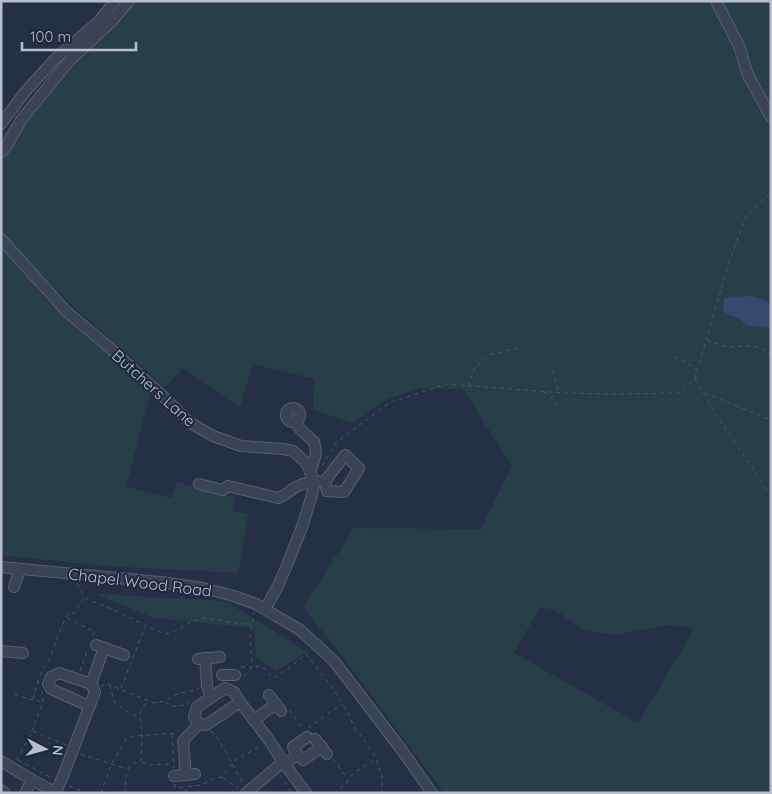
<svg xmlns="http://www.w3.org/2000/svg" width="772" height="794" viewBox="0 0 772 794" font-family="Quicksand,sans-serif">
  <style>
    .green { fill: #274047; fill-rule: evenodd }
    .water { fill: #37496e }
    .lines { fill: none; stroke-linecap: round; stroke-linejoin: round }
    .minor-casing { stroke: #586072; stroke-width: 12 }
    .path { stroke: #465d62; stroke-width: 1; stroke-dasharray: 4 4; stroke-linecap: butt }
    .minor { stroke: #3a4255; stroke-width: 10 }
    .labels { text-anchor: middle; stroke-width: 4; stroke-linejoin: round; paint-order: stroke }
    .street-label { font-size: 16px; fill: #b7bece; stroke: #1e273b }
  </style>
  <rect width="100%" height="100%" fill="#253046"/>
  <g class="green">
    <path d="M121,1H771V793H444L339,652L303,607L354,528L481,529L512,466L463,389L419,388L383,401L352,423L313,409L314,379L253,364L240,407L183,368L165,387L76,309L1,234V138L36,91ZM540,607L555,610L586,631L614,635L671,625L694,629L638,723L514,653Z"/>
    <path d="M1,248L53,307L152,387L126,487L172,498L177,482L235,498L233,511L248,514L238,573L106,566L1,555Z"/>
    <path d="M97,594L225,601L307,652L276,671L256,657L254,628L154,618Z"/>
  </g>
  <path class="water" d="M748,296L762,299L771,305V328L746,325L738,318L727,314L723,309L724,299L731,297Z"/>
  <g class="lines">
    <defs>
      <g id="minor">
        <path d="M716,1L739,46L748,75L771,117"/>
        <path d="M1,124L25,92L55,59L99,21L115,1"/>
        <path d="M1,152L6,147L21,120L70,60L112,21L129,1"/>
        <path d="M1,239L66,311L109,347L166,399L189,422L213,436L241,446L283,449L293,451L303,460L308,466L314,482L312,495L302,527L287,565L278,586L265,609"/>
        <circle cx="293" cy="415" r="7"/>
        <path d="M296,421L299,428L314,442L315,446L316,454L310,472"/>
        <path d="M199,484L223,490L228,486L278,498C285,496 289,491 296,487C304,482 315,482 325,481L345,455L359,468L344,492L327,491L325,481"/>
        <path d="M1,567L160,582L203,588L234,596L256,604L300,630L334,661L401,749L432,793"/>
        <path d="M14,587L20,569"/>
        <path d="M96,645L124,655"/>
        <path d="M1,651L23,653"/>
        <path d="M205,658L207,686L211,697"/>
        <path d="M198,659L220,657"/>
        <path d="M222,675H235"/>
        <path d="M91,684L104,648"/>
        <path d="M269,695L281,711"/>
        <path d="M240,702L206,725L199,724L194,717L197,707L225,688L234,692L240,702L269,740L283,762L246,793"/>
        <path d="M254,720L276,704"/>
        <path d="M315,739L327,754"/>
        <path d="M298,755L293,747L307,737"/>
        <path d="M1,761L32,780L57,793"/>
        <path d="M283,762L306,793"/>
        <path d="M284,764L298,755L303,760L322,747"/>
        <path d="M186,775L183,741L199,724"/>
        <path d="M174,776L195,774"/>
        <path d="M1,790L5,793"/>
        <path d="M56,792L63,776L95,692L91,684L59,673L51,677L48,684L51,689L89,706"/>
        <path d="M25,793L32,780"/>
      </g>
    </defs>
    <use href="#minor" class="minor-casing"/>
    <g class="path">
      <path d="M707,340L726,347L747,346L758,347L771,354"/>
      <path d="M674,357L687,363L697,370"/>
      <path d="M553,370L558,391"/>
      <path d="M695,379L717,416L771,496"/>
      <path d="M468,386L474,369L488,355L518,348"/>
      <path d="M544,392L550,396L561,409"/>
      <path d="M705,393L771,420"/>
      <path d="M322,466L337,442L389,403L446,384L565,393L613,394L681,393L695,378L728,265L746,216L771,192"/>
      <path d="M85,598L114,610L155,630L166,634L181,628L193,621L205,618L242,624H251"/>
      <path d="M67,618L95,632L93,636"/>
      <path d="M241,667H252L250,636L254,612"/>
      <path d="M80,671L88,649"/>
      <path d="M244,677L252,667L262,666L273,678L288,669L306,654L332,687L348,713L356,731L363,738L376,758L383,780L381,793"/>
      <path d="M39,683L38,680L43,669L50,659L57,638L66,617L68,614L74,613L84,598L77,583"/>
      <path d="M110,685L114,702L123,709L138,717"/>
      <path d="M101,687L106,683L110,685L154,703L164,701L177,694L199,689"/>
      <path d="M121,688L145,627"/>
      <path d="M14,694L29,699L42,702"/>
      <path d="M33,699L38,681"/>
      <path d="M165,702C173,708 180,707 189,703"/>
      <path d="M290,710L303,730"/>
      <path d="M308,728L342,704"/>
      <path d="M33,731L66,745"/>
      <path d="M211,731L217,737L243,783"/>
      <path d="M172,734L174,768"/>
      <path d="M81,754L127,769"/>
      <path d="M333,759L347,778"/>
      <path d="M17,760L32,731L43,702L42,691"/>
      <path d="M18,760L52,778"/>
      <path d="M142,762L148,765L172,764"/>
      <path d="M280,775L291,793"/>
      <path d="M223,778L237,788L242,782"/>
      <path d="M175,784V788L185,787"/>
      <path d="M69,786L86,793"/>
      <path d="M101,793L111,765L126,739L134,736L177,733"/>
      <path d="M125,793L126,775L131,764L141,761C141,753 142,745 142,736C142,721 135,714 148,701"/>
      <path d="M186,793V787L201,785L216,778L222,777L235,760L262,745"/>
      <path d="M334,793L347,783L348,779L354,773L376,759"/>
    </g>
    <use href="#minor" class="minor"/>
  </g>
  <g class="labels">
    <g class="street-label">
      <text transform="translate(154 388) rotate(42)" y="6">Butchers Lane</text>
      <text transform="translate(140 582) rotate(7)" y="6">Chapel Wood Road</text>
    </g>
  </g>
  <rect width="772" height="794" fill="none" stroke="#b7bece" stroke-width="5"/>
  <g transform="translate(45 749) rotate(96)" stroke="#1e273b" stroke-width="4" paint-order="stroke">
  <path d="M0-4L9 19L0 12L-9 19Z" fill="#b7bece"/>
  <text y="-8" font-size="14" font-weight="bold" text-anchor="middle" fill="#b7bece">N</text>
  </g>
  <path d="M22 42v8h114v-8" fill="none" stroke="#b7bece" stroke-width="2.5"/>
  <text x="30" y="42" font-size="15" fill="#b7bece" stroke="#1e273b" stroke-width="4" paint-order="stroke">100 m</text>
</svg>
